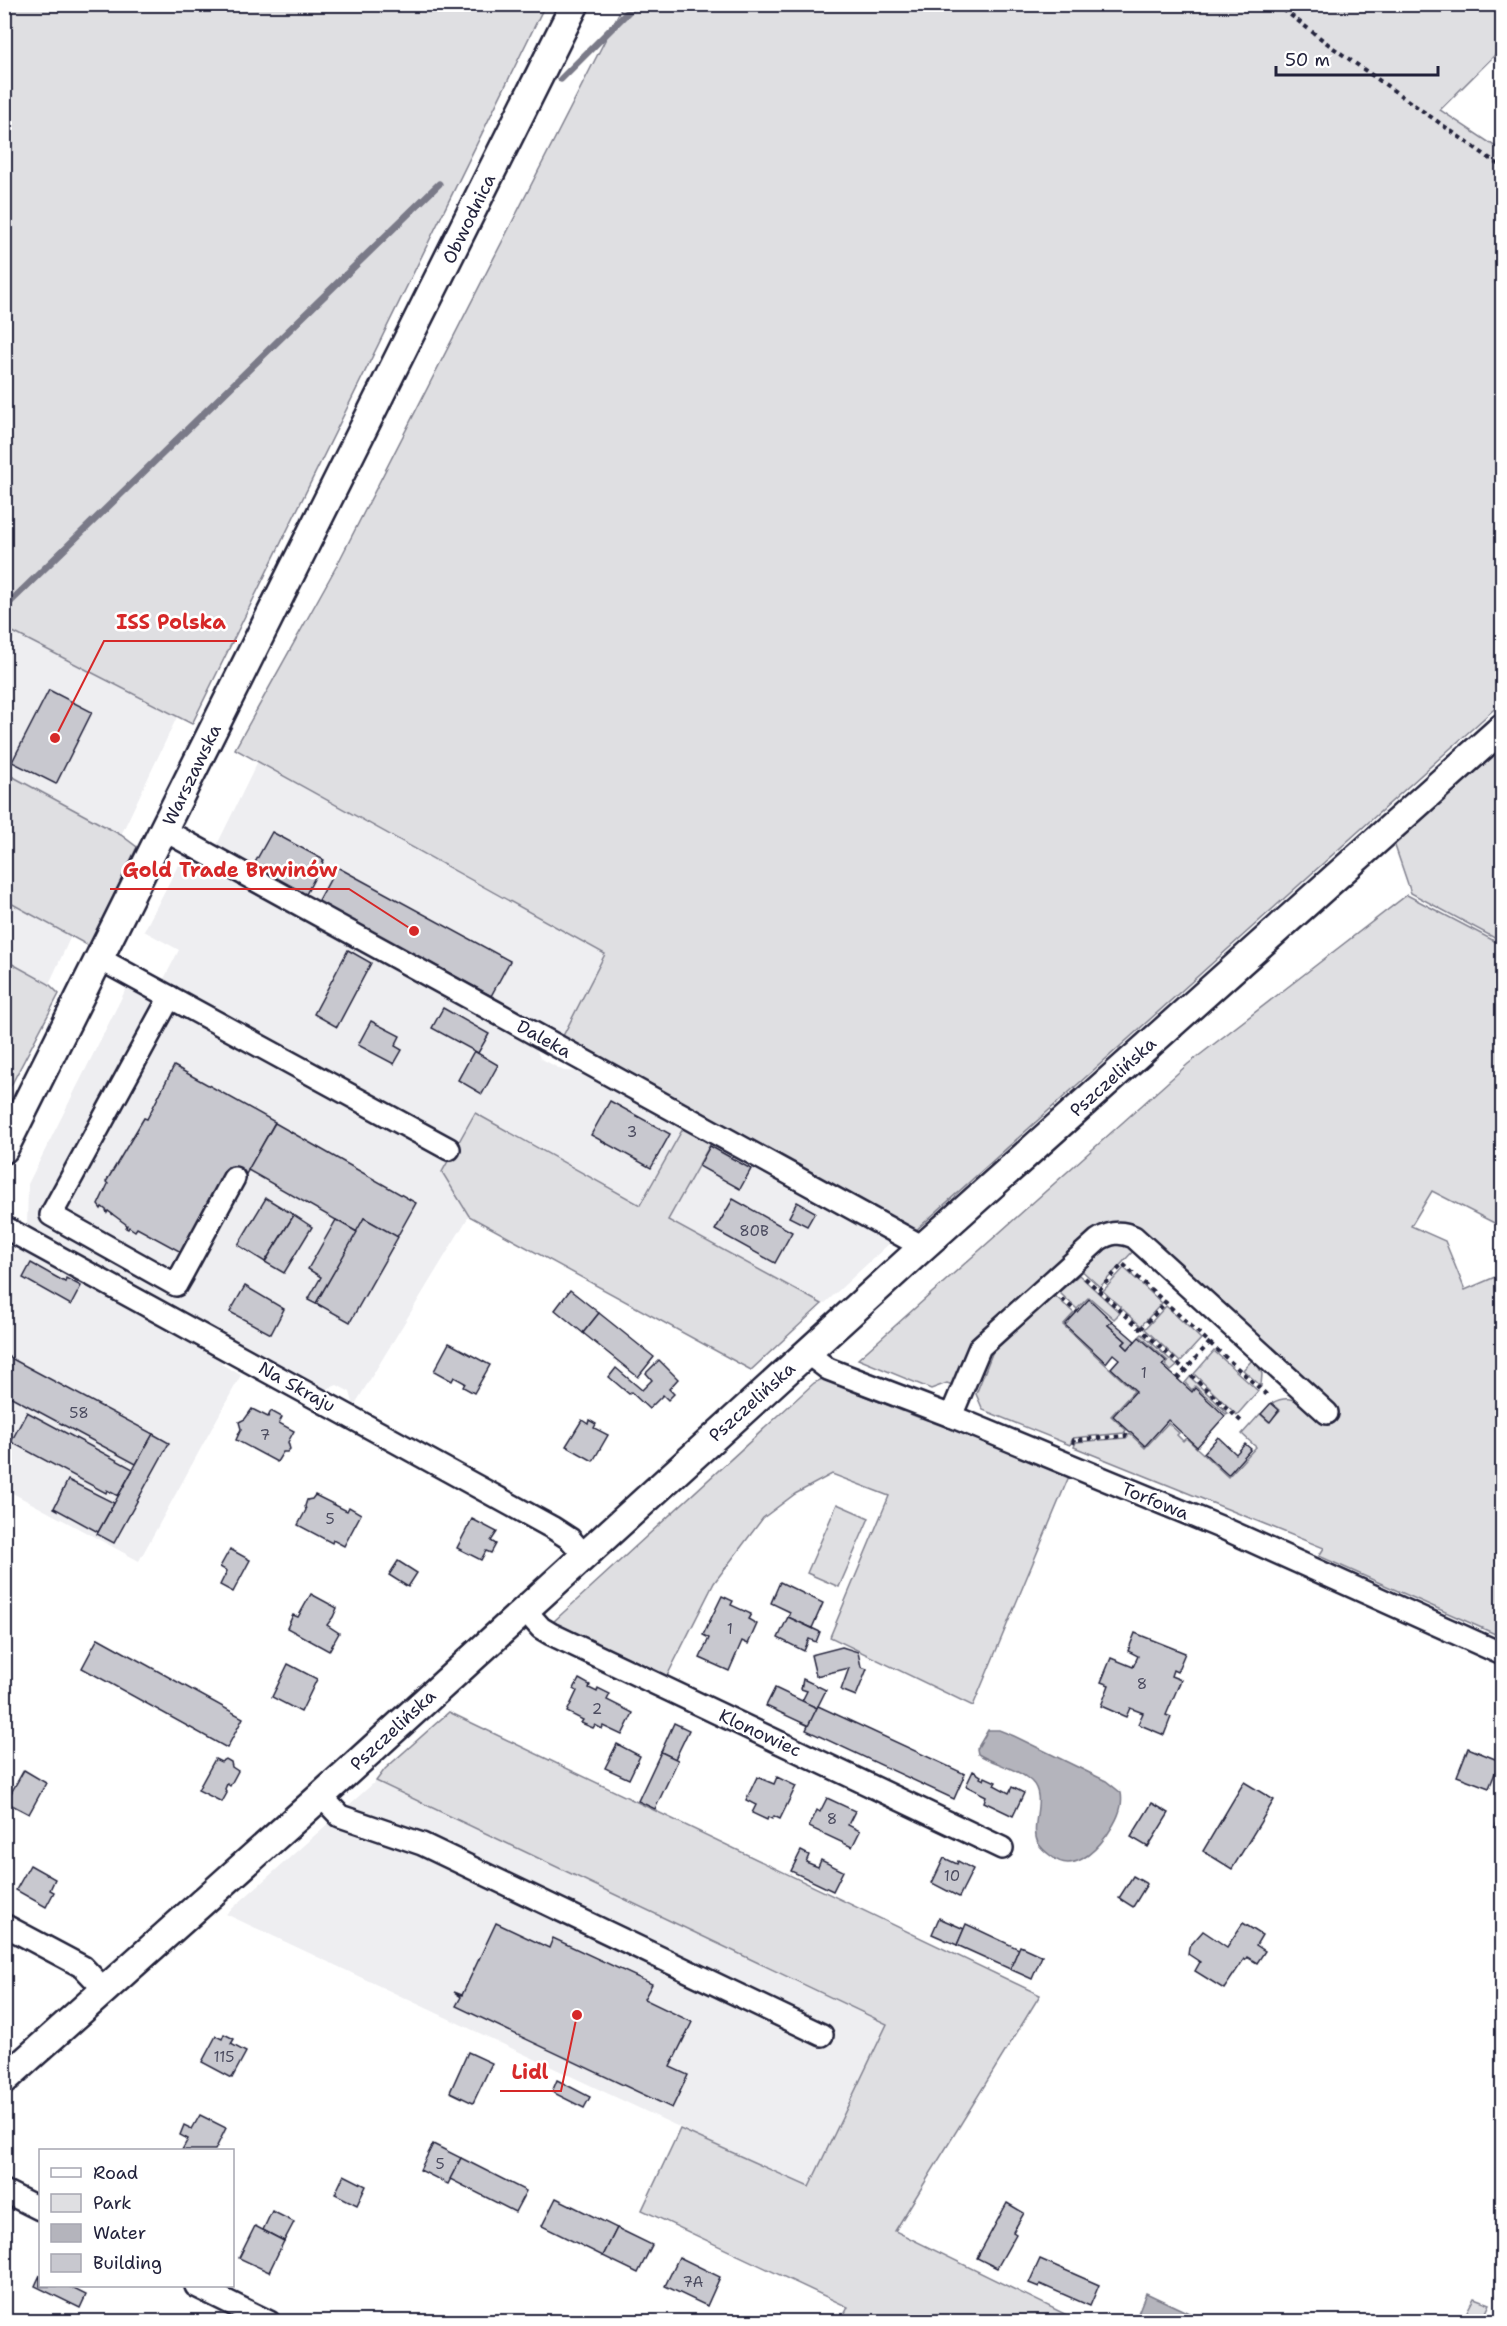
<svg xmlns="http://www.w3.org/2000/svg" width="1507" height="2326" viewBox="0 0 1507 2326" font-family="'Shantell Sans',sans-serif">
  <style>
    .built { fill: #eeeef1 }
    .green { fill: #dfdfe2; stroke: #80808e; stroke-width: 1.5 }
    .water { fill: #b4b4bc; stroke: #7a7a88; stroke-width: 1.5 }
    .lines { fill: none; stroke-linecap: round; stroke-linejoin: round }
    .stream { stroke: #7a7a88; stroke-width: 7 }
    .building { fill: #c8c8cf; stroke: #22223b; stroke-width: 1.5 }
    .minor-casing { stroke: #22223b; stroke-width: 26 }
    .major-casing { stroke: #22223b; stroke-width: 32 }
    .path { stroke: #22223b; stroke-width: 4; stroke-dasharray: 4.5 4.5; stroke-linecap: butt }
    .minor { stroke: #fff; stroke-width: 21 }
    .major { stroke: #fff; stroke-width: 27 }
    .labels { text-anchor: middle; stroke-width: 5; stroke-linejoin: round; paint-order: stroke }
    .number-label { font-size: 15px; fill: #4c4c60 }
    .street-label { font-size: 18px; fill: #22223b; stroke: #fff }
    .leader { fill: none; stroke: #d62828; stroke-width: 2 }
    .callout-dot { fill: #d62828; stroke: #fff; stroke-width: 2 }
    .callout-label { font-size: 20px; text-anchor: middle; font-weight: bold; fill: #d62828; stroke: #fff; stroke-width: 5; stroke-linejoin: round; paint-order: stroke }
  </style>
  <rect width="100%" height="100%" fill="#fff"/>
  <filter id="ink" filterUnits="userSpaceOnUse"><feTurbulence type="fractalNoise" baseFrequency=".0167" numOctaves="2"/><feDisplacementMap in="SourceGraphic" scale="12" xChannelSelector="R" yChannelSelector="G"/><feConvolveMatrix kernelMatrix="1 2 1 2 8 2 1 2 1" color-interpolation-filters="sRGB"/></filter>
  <g filter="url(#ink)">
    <g class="built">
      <path d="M4,628L177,717L121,835L5,772Z"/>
      <path d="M258,761L605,954L563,1036L544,1025L536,1027L214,851Z"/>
      <path d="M185,852L533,1043L540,1058L564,1071L587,1072L685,1125L640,1205L474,1113L442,1172L469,1216L354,1406L350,1392L337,1385L325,1390L27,1228L28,1184L128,985L154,998L179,950L144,931Z"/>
      <path d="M4,900L71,936L49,984L5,960Z"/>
      <path d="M712,1141L892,1241L823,1305L668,1220Z"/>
      <path d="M25,1249L224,1358L221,1364L241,1375L139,1561L5,1489L4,1254Z"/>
      <path d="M376,1781L887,2024L809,2188L226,1914Z"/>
    </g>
    <g class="green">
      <path d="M4,5H545L192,724L5,628Z"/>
      <path d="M623,5H1502V48L1440,110L1502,151V702L915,1231L752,1144L563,1036L605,954L235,749L336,567Z"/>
      <path d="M1502,749V942L1411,893L1394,843Z"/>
      <path d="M4,772L121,835L137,847L89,946L5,900Z"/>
      <path d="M1407,895L1502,945V1227L1432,1191L1411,1226L1445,1241L1465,1290L1502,1274V1637L1319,1556L1324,1548L1074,1447L1076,1442L1126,1438L1130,1434L1145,1448L1168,1423L1179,1433L1177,1435L1183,1441L1186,1438L1228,1477L1256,1447L1242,1434L1260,1414L1269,1422L1280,1410L1272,1403C1285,1396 1294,1398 1306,1406L1115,1224L955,1386L947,1383L931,1389L858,1359L1188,1064Z"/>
      <path d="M5,960L49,984L59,994L5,1097Z"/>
      <path d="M475,1113L640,1205L685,1125L712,1141L668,1220L822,1304L751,1370L469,1216L442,1172Z"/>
      <path d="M1116,1241L1135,1249L1100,1287L1079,1268L1098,1250Z"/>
      <path d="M1124,1268L1162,1303L1141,1326L1103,1291Z"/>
      <path d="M1079,1275L1120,1313L1114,1319L1089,1297L1077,1309L1059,1292Z"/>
      <path d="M1055,1296L1074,1313L1063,1325L1134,1391L1111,1416L1126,1430L1124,1433L1073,1438L1070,1445L983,1410L976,1394L993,1351Z"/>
      <path d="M1166,1306L1201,1339L1180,1362L1145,1329Z"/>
      <path d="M1142,1334L1177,1366L1171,1371L1165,1365L1168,1361L1140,1336Z"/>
      <path d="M1214,1351L1258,1391L1237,1415L1194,1374Z"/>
      <path d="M1254,1358L1262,1374L1261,1386L1243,1370Z"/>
      <path d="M1190,1377L1228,1413L1226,1414L1195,1386L1192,1390L1185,1383Z"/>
      <path d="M822,1379L920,1418L923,1414L1070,1474L973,1706L830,1637L889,1496L832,1474L795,1494L763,1518L714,1583L667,1676L553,1622L814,1383Z"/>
      <path d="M837,1504L869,1518L839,1587L807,1573Z"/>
      <path d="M449,1712L1040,1995L895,2231L1079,2321H841L848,2307L642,2210L680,2129L809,2187L887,2024L376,1781L385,1769Z"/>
      <path d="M1474,2298L1490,2304L1482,2321H1462Z"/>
    </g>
    <g class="water">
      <path d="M988,1730H999L1014,1736L1106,1781L1121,1793C1124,1808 1115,1823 1107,1835C1094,1853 1072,1874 1051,1856C1047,1853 1041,1848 1038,1843C1029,1825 1048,1797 1031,1781C1017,1768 994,1764 978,1754L977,1749Z"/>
      <path d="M1146,2293L1206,2321H1135Z"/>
    </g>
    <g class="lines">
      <g class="stream">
        <path d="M561,79L636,4"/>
        <path d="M4,608L439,184"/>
      </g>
    </g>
    <g class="building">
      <path d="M49,690L92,712L56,784L12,762Z"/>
      <path d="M272,832L324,860L305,896L252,868Z"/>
      <path d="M337,867L510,961L491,996L318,902Z"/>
      <path d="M348,950L371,963L337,1027L314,1014Z"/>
      <path d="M443,1008L489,1034L478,1053L432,1028Z"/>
      <path d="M371,1021L400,1036L395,1046L402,1050L394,1064L358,1045Z"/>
      <path d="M474,1051L498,1065L482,1094L458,1080Z"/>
      <path d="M174,1066L275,1122L245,1176L228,1167L181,1252L137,1228L135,1231L129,1227L128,1229L126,1228L127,1225L108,1211L107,1213L106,1210L102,1207L101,1209L98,1205L108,1184L106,1182L144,1118L147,1119Z"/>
      <path d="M610,1101L670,1134L651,1168L591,1135Z"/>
      <path d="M275,1123L416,1203L397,1237L364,1218L357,1232L248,1170Z"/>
      <path d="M710,1146L751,1169L740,1189L699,1166Z"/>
      <path d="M266,1198L294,1215L265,1262L238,1245Z"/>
      <path d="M733,1199L792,1232L775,1263L715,1230Z"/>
      <path d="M797,1202L815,1212L807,1226L789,1217Z"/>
      <path d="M294,1215L312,1227L284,1273L265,1262Z"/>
      <path d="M364,1218L398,1237L350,1322L316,1303Z"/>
      <path d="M336,1220L357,1232L316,1303L322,1307L308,1300L321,1277L308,1269Z"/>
      <path d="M31,1263L65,1282L66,1278L81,1286L71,1305L23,1278Z"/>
      <path d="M187,1276L194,1280L187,1292L180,1288Z"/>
      <path d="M245,1286L284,1309L271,1334L230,1312Z"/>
      <path d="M570,1290L599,1313L583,1333L555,1310Z"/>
      <path d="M1089,1299L1112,1321L1108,1325L1126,1341L1123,1344L1128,1349L1139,1337L1166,1361L1162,1365L1192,1392L1195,1388L1225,1416L1197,1447L1168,1420L1145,1446L1113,1416L1136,1391L1111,1368L1119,1359L1113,1354L1106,1363L1065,1325Z"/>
      <path d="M599,1313L654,1357L638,1377L583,1333Z"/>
      <path d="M1112,1321L1135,1341L1128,1349L1123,1344L1126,1341L1108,1325Z"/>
      <path d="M449,1343L490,1365L474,1393L463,1387L465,1383L454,1377L452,1381L434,1371Z"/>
      <path d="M5,1355L153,1434L136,1464L4,1393Z"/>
      <path d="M659,1360L678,1379L669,1389L674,1394L668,1400L663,1395L649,1409L631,1392L629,1394L609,1377L616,1368L642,1390L652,1380L646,1373Z"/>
      <path d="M1271,1403L1279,1410L1270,1422L1261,1414Z"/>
      <path d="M252,1409L268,1417L271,1411L282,1417L279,1423L294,1431L288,1442L290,1449L287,1452H283L277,1462L236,1440L241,1429L239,1422L245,1419Z"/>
      <path d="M27,1412L133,1469L118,1496L107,1490L106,1493L11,1442Z"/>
      <path d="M582,1420L588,1424L589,1420L596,1424L594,1428L608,1435L593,1461L566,1446Z"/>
      <path d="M153,1434L169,1443L114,1543L97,1534Z"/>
      <path d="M1218,1437L1236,1454L1245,1444L1251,1449L1228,1475L1204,1453Z"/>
      <path d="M68,1480L114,1503L98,1532L54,1508Z"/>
      <path d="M315,1495L347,1511L349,1507L361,1514L344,1546L333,1540L332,1543L298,1525L306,1510L305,1506L307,1500L312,1499Z"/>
      <path d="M472,1519L497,1532L491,1541L496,1544L491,1553L486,1551L481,1560L457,1548Z"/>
      <path d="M230,1549L250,1560L233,1592L220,1585L227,1571L220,1567Z"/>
      <path d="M398,1561L417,1573L408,1587L389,1575Z"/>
      <path d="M780,1582L823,1603L812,1628L788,1617L790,1612L771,1603Z"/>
      <path d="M311,1594L337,1608L333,1617L327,1625L339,1633L329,1651L287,1628L293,1615L298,1617Z"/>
      <path d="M722,1596L733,1601L731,1605L751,1614L748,1619L757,1624L748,1644L742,1641L729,1671L700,1658L709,1638L703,1635Z"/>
      <path d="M788,1617L820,1632L816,1642L809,1639L804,1651L778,1638Z"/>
      <path d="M1135,1633L1185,1653L1177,1672L1173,1670L1171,1676L1181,1680L1166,1715L1171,1717L1164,1735L1138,1724L1143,1713L1130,1708L1126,1717L1101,1706L1109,1685L1101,1682L1111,1658L1133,1667L1138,1656L1128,1651Z"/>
      <path d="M98,1638L243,1718L227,1748L82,1668Z"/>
      <path d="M842,1647L858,1652L861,1667L867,1669L856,1696L841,1690L849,1668L816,1676L811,1655Z"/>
      <path d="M288,1664L317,1679L301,1712L272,1697Z"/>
      <path d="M579,1679L590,1685L589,1688L597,1692L598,1688L610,1694L607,1700L633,1713L622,1735L603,1726L602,1729L595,1725L593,1728L581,1723L583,1720L567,1712L577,1691L574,1689Z"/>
      <path d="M803,1679L826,1690L817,1708L802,1701L807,1691L801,1689Z"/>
      <path d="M775,1688L817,1708L809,1726L766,1706Z"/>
      <path d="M818,1706L965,1774L954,1799L806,1730Z"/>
      <path d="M674,1723L689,1730L675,1759L661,1752Z"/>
      <path d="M617,1744L640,1756L629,1779L605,1768Z"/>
      <path d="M1468,1748L1500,1761L1489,1788L1457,1776Z"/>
      <path d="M661,1752L678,1760L655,1809L638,1801Z"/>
      <path d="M215,1759L221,1762L226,1759L231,1762L232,1767L238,1771L230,1786L227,1784L225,1789L227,1793L222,1802L198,1790Z"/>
      <path d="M24,1770L46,1783L29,1814L6,1802Z"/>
      <path d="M973,1771L981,1776L980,1778L984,1780L985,1777L996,1782L994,1785L1009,1793L1012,1787L1024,1793L1013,1816L984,1802L986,1796L966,1786Z"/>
      <path d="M757,1777L774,1784L777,1777L796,1786L780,1819L774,1816L772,1819L768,1817L767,1820L752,1813L756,1805L746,1800Z"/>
      <path d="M1244,1782L1274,1800L1232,1869L1203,1851Z"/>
      <path d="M827,1798L855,1811L848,1825L860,1831L852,1847L809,1827L817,1810L820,1812Z"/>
      <path d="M1152,1803L1169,1813L1148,1847L1131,1837Z"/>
      <path d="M1502,1808V1831L1495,1828Z"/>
      <path d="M801,1851L809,1855L806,1862L818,1867L821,1860L843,1871L833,1891L791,1871Z"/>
      <path d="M944,1858L957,1864L958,1861L973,1869L959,1897L932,1883Z"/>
      <path d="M30,1865L55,1879L50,1890L54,1892L46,1907L16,1890Z"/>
      <path d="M1133,1876L1147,1884L1133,1907L1119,1898Z"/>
      <path d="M939,1918L964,1929L957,1945L932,1934Z"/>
      <path d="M496,1923L549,1948L553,1938L652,1984L644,1999L692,2022L670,2067L688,2075L672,2108L456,2006L461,1997L454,1992L462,1995Z"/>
      <path d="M1243,1923L1262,1935L1256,1945L1265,1951L1257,1963L1247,1957L1245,1960L1244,1959L1224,1989L1195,1971L1200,1962L1188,1954L1189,1947L1203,1931L1227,1947Z"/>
      <path d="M966,1924L1019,1949L1010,1969L957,1945Z"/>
      <path d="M1020,1946L1042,1956L1032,1979L1010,1969Z"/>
      <path d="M224,2034L234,2039L231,2044L246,2052L232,2078L202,2062L216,2036L222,2039Z"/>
      <path d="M468,2052L492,2063L473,2103L450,2092Z"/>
      <path d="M557,2080L590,2097L584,2108L552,2092Z"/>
      <path d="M200,2115L226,2128L215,2150H182L188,2139L180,2135L184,2125L192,2129Z"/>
      <path d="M433,2144L461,2158L448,2184L420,2170Z"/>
      <path d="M461,2158L526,2191L515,2212L450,2179Z"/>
      <path d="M344,2175L366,2186L357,2205L335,2194Z"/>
      <path d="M556,2198L617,2228L603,2256L542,2226Z"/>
      <path d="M1007,2203L1024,2213L1013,2232L1016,2234L997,2268L977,2258Z"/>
      <path d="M272,2211L294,2222L284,2241L263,2230Z"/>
      <path d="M255,2226L284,2241L269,2272L239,2258Z"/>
      <path d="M617,2228L652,2245L638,2273L603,2256Z"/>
      <path d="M679,2257L720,2277L707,2306L665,2286Z"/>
      <path d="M1040,2259L1099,2285L1090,2306L1040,2284L1039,2287L1029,2283Z"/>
      <path d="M40,2275V2286H68L86,2295L80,2308L35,2286Z"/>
      <path d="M62,2314L78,2321V2322H58Z"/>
    </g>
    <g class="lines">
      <defs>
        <g id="minor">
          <path d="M164,830L923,1247"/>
          <path d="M100,959L449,1149"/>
          <path d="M170,997L51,1215L176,1285L234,1178"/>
          <path d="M4,1227L553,1528L570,1539L584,1555"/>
          <path d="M807,1353L828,1369L951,1416L1225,1529L1502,1654"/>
          <path d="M951,1416L980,1347L1098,1240C1110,1232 1121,1231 1134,1237L1327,1413"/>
          <path d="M524,1609L541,1628L551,1634L1002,1848"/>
          <path d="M321,1796L340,1816L422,1844L822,2035"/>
          <path d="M4,1925L83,1967L104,1989"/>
          <path d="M4,2191L40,2209"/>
          <path d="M196,2286L269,2322"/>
        </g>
        <g id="major">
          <path d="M4,1149L575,4"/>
          <path d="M4,2080L321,1796L923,1247L1502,728"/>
        </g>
      </defs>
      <use href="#minor" class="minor-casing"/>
      <use href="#major" class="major-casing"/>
      <g class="path">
        <path d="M1276,4L1332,47L1502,167"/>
        <path d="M1085,1278L1242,1422"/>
        <path d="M1099,1290L1123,1264L1267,1395"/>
        <path d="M1062,1299L1077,1312"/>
        <path d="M1141,1329L1167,1301"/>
        <path d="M1177,1379L1211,1341"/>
        <path d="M1073,1444L1074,1440L1125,1436L1129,1431"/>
      </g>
      <use href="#minor" class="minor"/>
      <use href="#major" class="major"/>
    </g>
  </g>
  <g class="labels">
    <g class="number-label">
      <text x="632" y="1137">3</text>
      <text x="754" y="1236">80B</text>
      <text x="1144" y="1378">1</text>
      <text x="79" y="1418">58</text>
      <text x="265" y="1440">7</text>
      <text x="330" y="1524">5</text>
      <text x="730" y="1634">1</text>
      <text x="1142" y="1689">8</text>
      <text x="597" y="1714">2</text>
      <text x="832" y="1824">8</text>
      <text x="952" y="1881">10</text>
      <text x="224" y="2062">115</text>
      <text x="440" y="2169">5</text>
      <text x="693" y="2287">7A</text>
    </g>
    <g class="street-label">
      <text transform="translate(469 219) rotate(-64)" y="6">Obwodnica</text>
      <text transform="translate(192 775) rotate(-64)" y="6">Warszawska</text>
      <text transform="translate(544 1039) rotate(29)" y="6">Daleka</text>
      <text transform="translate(1113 1077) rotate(-42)" y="6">Pszczelińska</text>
      <text transform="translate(297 1387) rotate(29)" y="6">Na Skraju</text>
      <text transform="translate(752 1402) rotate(-42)" y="6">Pszczelińska</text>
      <text transform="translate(1155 1501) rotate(22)" y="6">Torfowa</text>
      <text transform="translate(393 1730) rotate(-43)" y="6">Pszczelińska</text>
      <text transform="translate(760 1733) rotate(25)" y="6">Klonowiec</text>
    </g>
  </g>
  <path class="leader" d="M55 738L104 641H237M414 931L349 889H110M577 2015L561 2091H500"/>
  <g class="callout-dot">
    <circle cx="55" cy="738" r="6"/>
    <circle cx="414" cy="931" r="6"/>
    <circle cx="577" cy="2015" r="6"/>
  </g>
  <g class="callout-label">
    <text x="171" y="629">ISS Polska</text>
    <text x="230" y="877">Gold Trade Brwinów</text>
    <text x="530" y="2079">Lidl</text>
  </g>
  <rect width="1507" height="2326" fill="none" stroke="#fff" stroke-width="24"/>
  <rect x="12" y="12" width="1483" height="2302" fill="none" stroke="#22223b" stroke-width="2" filter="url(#ink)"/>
  <rect x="39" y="2149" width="195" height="138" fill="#ffffff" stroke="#a7a7b1" stroke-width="1.5"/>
  <rect x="51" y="2168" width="30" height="9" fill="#ffffff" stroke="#a7a7b1" stroke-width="1.5"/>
  <text x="93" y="2179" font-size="18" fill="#22223b">Road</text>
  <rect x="51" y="2194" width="30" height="18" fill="#dfdfe2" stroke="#a7a7b1" stroke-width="1.5"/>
  <text x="93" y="2209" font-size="18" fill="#22223b">Park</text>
  <rect x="51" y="2224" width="30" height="18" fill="#b4b4bc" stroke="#a7a7b1" stroke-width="1.5"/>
  <text x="93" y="2239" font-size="18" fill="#22223b">Water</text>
  <rect x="51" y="2254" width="30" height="18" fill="#c8c8cf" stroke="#a7a7b1" stroke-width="1.5"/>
  <text x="93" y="2269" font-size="18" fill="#22223b">Building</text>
  <path d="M1276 66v9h162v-9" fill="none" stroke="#22223b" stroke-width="3"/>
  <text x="1285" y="66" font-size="18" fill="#22223b" stroke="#ffffff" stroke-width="4.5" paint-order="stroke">50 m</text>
</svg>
